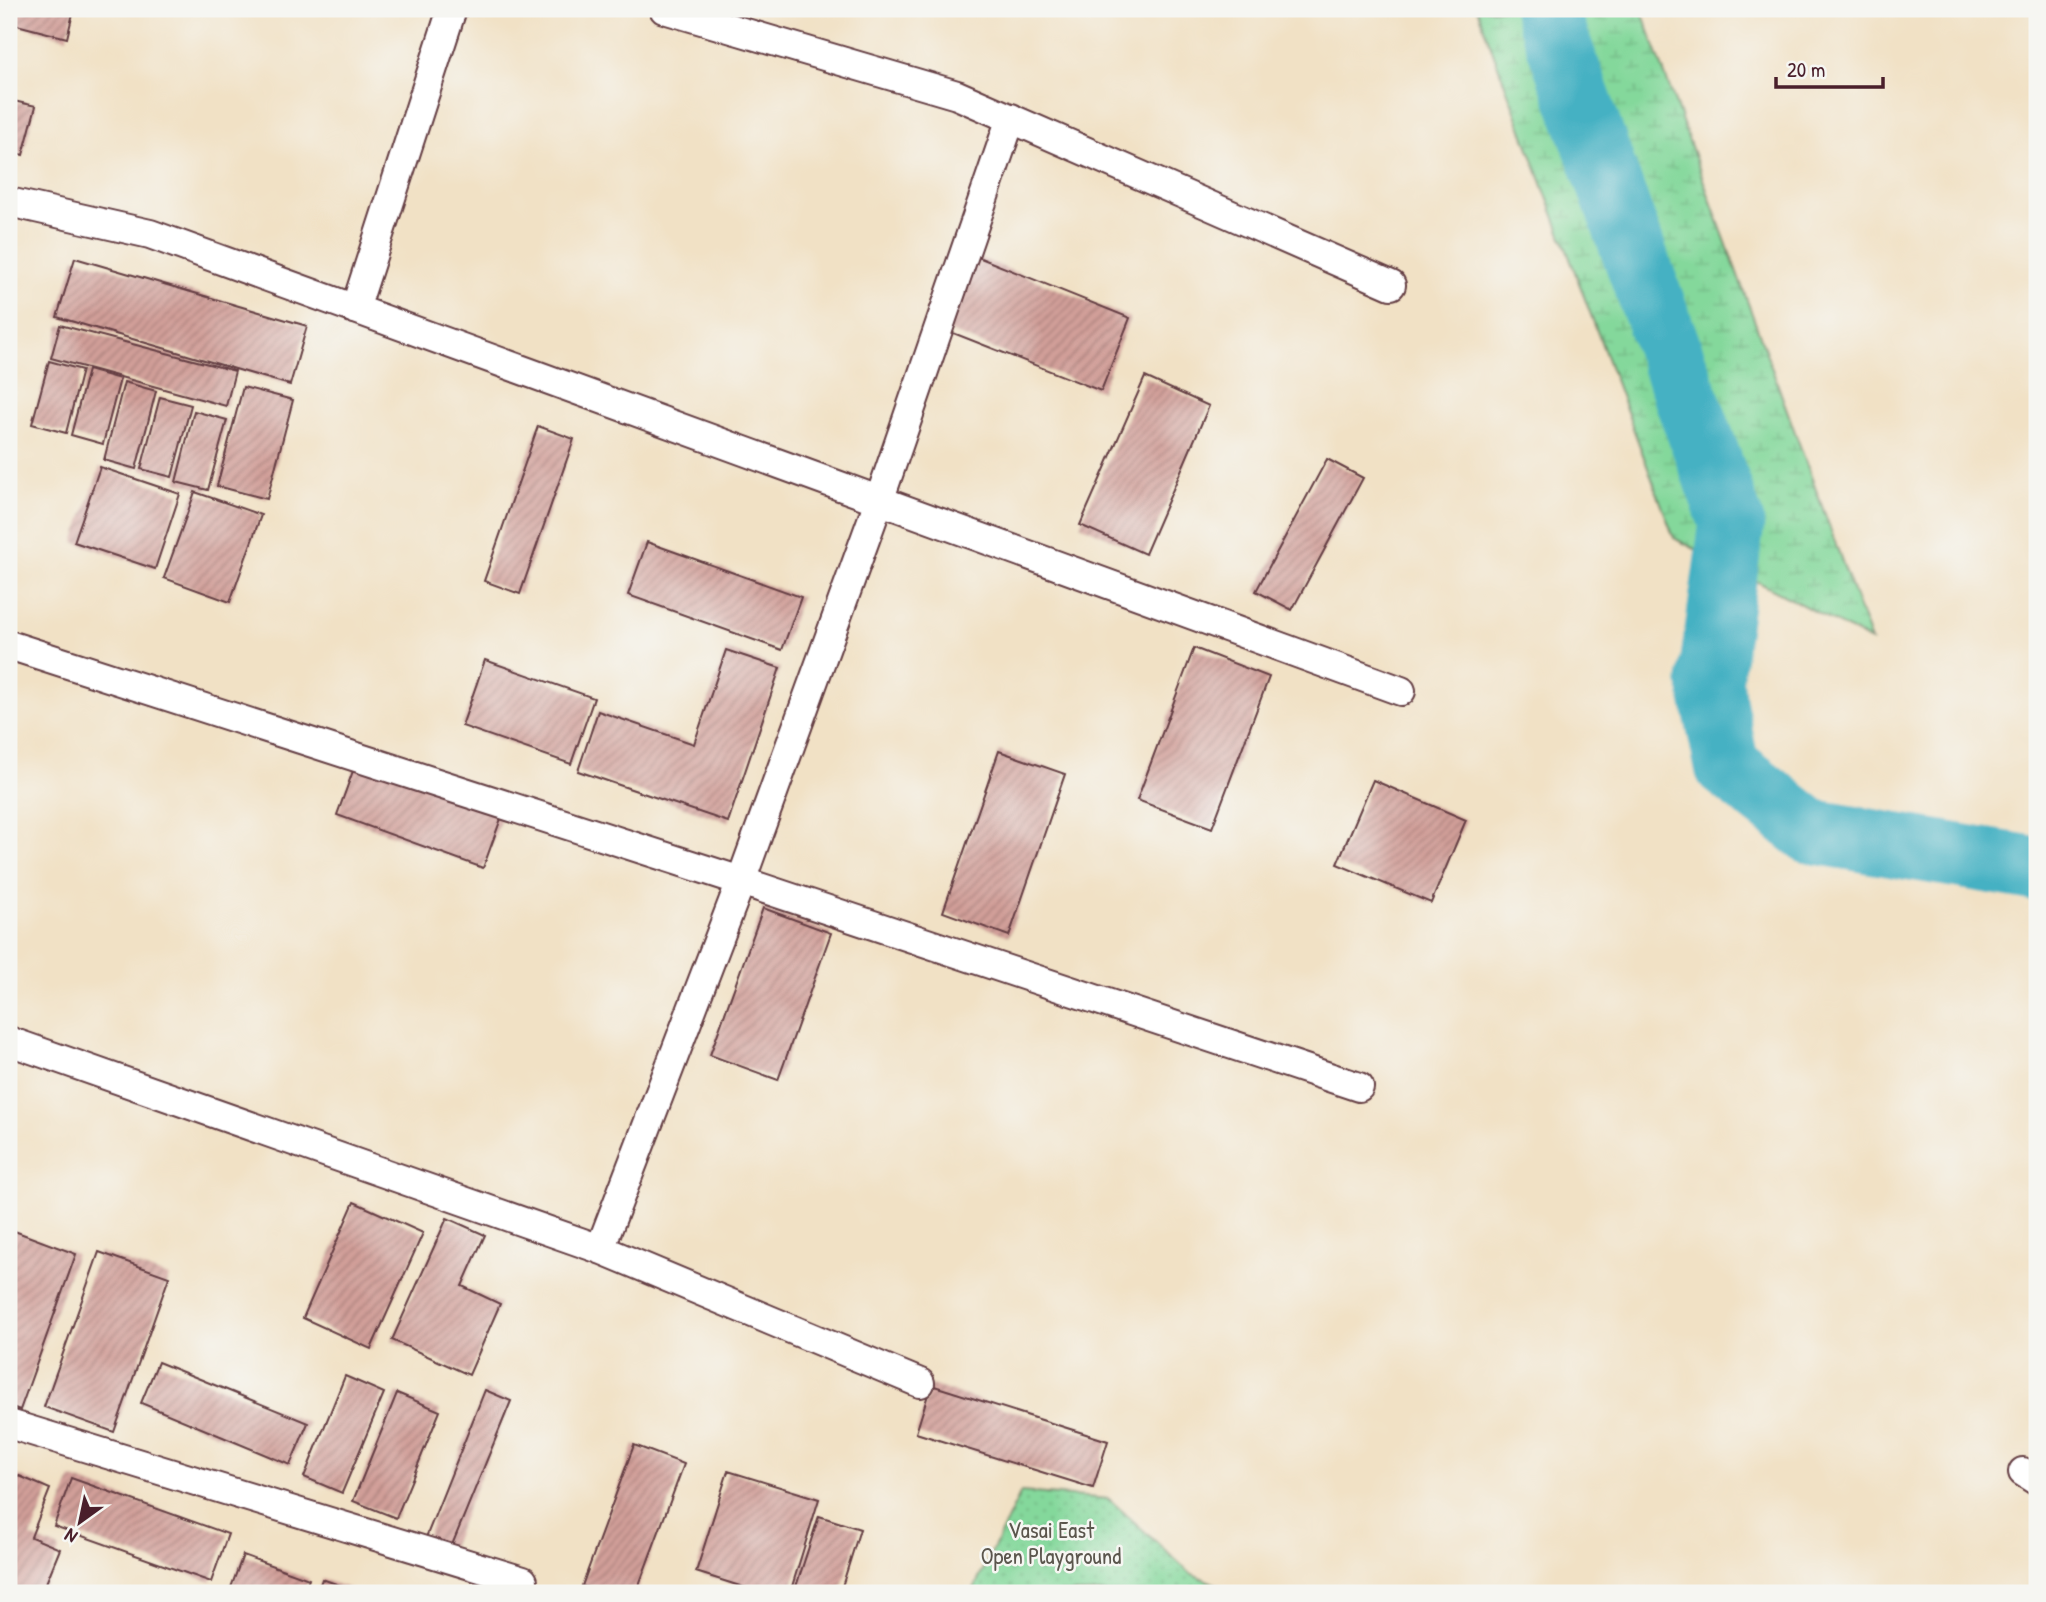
<svg xmlns="http://www.w3.org/2000/svg" width="2046" height="1602" viewBox="0 0 2046 1602" font-family="'Patrick Hand',sans-serif">
  <style>
    .green { fill: url(#green-dots); stroke: #677c63; stroke-width: 2 }
    .wetland { fill: url(#wetland-marsh); stroke: #677c63; stroke-width: 2 }
    .lines { fill: none; stroke-linecap: round; stroke-linejoin: round }
    .river { stroke: #45b1c3; stroke-width: 65 }
    .building { fill: url(#building-hatch) }
    .street-casing { stroke: #633c42; stroke-width: 32 }
    .street { stroke: #fff; stroke-width: 28 }
    .labels { text-anchor: middle; stroke-width: 5; stroke-linejoin: round; paint-order: stroke }
    .park-label { font-size: 23px; fill: #5b564d; stroke: #f6f6f2 }
  </style>
  <defs>
    <pattern id="green-dots" width="8" height="8" patternUnits="userSpaceOnUse" patternTransform="scale(1.75)"><rect width="8" height="8" fill="#84d89b"/><path d="M2 2h.1M6 6h.1" fill="none" stroke="#74b986" stroke-width="1.8" stroke-linecap="round"/></pattern>
    <pattern id="wetland-marsh" width="20" height="14" patternUnits="userSpaceOnUse" patternTransform="scale(1.75)"><rect width="20" height="14" fill="#84d89b"/><path d="M1 5h8M5 5V1M11 12h8M15 12V8" fill="none" stroke="#74b986"/></pattern>
    <pattern id="building-hatch" width="6" height="6" patternUnits="userSpaceOnUse" patternTransform="scale(1.75)"><rect width="6" height="6" fill="#d19f99"/><path d="M-1 1l2-2M0 6l6-6M5 7l2-2" fill="none" stroke="#ac817d"/></pattern>
  </defs>
  <rect width="100%" height="100%" fill="#f6f6f2"/>
  <filter id="ink" filterUnits="userSpaceOnUse"><feTurbulence type="fractalNoise" baseFrequency=".0143" numOctaves="2"/><feDisplacementMap in="SourceGraphic" scale="14" xChannelSelector="R" yChannelSelector="G"/><feConvolveMatrix kernelMatrix="1 2 1 2 8 2 1 2 1" color-interpolation-filters="sRGB"/></filter>
  <filter id="wash" filterUnits="userSpaceOnUse"><feTurbulence type="fractalNoise" baseFrequency=".00686" numOctaves="4" result="noise"/><feDisplacementMap in="SourceGraphic" scale="28" xChannelSelector="R" yChannelSelector="G"/><feGaussianBlur stdDeviation="1.57" result="paint"/><feColorMatrix in="noise" values="0 0 0 0 0 0 0 0 0 0 0 0 0 0 0 0 0 1.4 0 .05"/><feComposite in="paint" operator="in"/></filter>
  <g filter="url(#wash)">
    <rect width="100%" height="100%" fill="#f1e1c5"/>
    <path class="green" d="M1021,1492L1109,1499L1190,1573L1236,1593H972Z"/>
    <path class="wetland" d="M1477,9H1641L1871,641L1674,538Z"/>
    <g class="lines">
      <path class="river" d="M1546,9L1732,523L1710,682L1727,766L1810,831L2037,869"/>
    </g>
    <g id="blocks">
      <g class="building">
        <path d="M9,9H74L67,38L9,23Z"/>
        <path d="M9,100L36,106L23,155L9,151Z"/>
        <path d="M978,257L1130,318L1101,391L948,331Z"/>
        <path d="M75,258L307,326L290,385L57,317Z"/>
        <path d="M60,325L235,371L226,406L51,358Z"/>
        <path d="M49,361L82,370L66,433L32,424Z"/>
        <path d="M88,370L120,379L103,444L71,435Z"/>
        <path d="M1145,377L1209,406L1145,554L1080,525Z"/>
        <path d="M124,382L156,391L136,469L104,460Z"/>
        <path d="M243,387L293,400L267,499L217,486Z"/>
        <path d="M160,397L191,405L172,477L141,469Z"/>
        <path d="M194,411L227,420L208,490L176,482Z"/>
        <path d="M538,426L574,439L520,594L484,581Z"/>
        <path d="M1327,459L1363,478L1292,610L1256,591Z"/>
        <path d="M100,467L180,494L155,569L74,542Z"/>
        <path d="M195,492L261,515L230,602L164,578Z"/>
        <path d="M647,542L801,597L782,650L628,595Z"/>
        <path d="M1194,648L1269,677L1212,828L1137,800Z"/>
        <path d="M726,650L780,668L728,822L578,771L598,711L694,744Z"/>
        <path d="M485,660L594,698L571,764L462,726Z"/>
        <path d="M999,751L1065,774L1009,936L943,912Z"/>
        <path d="M357,760L503,813L483,868L337,815Z"/>
        <path d="M1373,780L1466,820L1431,903L1337,864Z"/>
        <path d="M763,908L831,933L778,1080L710,1055Z"/>
        <path d="M354,1202L423,1233L371,1349L303,1318Z"/>
        <path d="M447,1218L485,1235L462,1286L500,1304L469,1375L392,1340Z"/>
        <path d="M9,1229L76,1254L20,1410L9,1406Z"/>
        <path d="M99,1252L169,1277L114,1432L44,1407Z"/>
        <path d="M158,1362L308,1423L290,1465L141,1403Z"/>
        <path d="M345,1376L384,1393L342,1493L304,1477Z"/>
        <path d="M931,1385L1108,1441L1093,1488L916,1433Z"/>
        <path d="M485,1390L511,1401L450,1550L425,1540Z"/>
        <path d="M397,1393L440,1411L396,1518L353,1501Z"/>
        <path d="M634,1445L684,1464L636,1593H603L582,1586Z"/>
        <path d="M728,1471L819,1499L790,1593H762L696,1572Z"/>
        <path d="M10,1472L50,1489L31,1537L60,1549L42,1593H9V1476Z"/>
        <path d="M71,1478L228,1534L211,1582L54,1526Z"/>
        <path d="M819,1516L860,1529L840,1593H794Z"/>
        <path d="M243,1555L309,1579L304,1593H229Z"/>
        <path d="M322,1579L362,1593H317Z"/>
      </g>
    </g>
  </g>
  <g filter="url(#ink)">
    <use href="#blocks" fill-opacity="0" stroke="#633c42" stroke-width="2"/>
    <g class="lines">
      <defs>
        <g id="street">
          <path d="M664,9L957,95L1391,285"/>
          <path d="M9,202L150,234L1401,691"/>
          <path d="M355,309L452,9"/>
          <path d="M9,645L741,881L1359,1087"/>
          <path d="M9,1041L600,1249L920,1383"/>
          <path d="M600,1249L741,881L879,501L1011,118"/>
          <path d="M9,1424L523,1581"/>
          <path d="M2023,1472L2037,1481"/>
        </g>
      </defs>
      <use href="#street" class="street-casing"/>
      <use href="#street" class="street"/>
    </g>
  </g>
  <g class="labels">
    <g class="park-label">
      <text x="1051" y="1538">Vasai East<tspan x="1051" dy="26">Open Playground</tspan></text>
    </g>
  </g>
  <rect width="2046" height="1602" fill="none" stroke="#f6f6f2" stroke-width="35"/>
  <g transform="translate(80 1522) rotate(213)" stroke="#f6f6f2" stroke-width="5" paint-order="stroke">
  <path d="M0-5L12 26L0 18L-12 26Z" fill="#4a1f2b"/>
  <text y="-10" font-size="19" font-weight="bold" text-anchor="middle" fill="#4a1f2b">N</text>
  </g>
  <path d="M1776 77v10h107v-10" fill="none" stroke="#4a1f2b" stroke-width="3.5"/>
  <text x="1787" y="77" font-size="21" fill="#4a1f2b" stroke="#f6f6f2" stroke-width="5" paint-order="stroke">20 m</text>
</svg>
